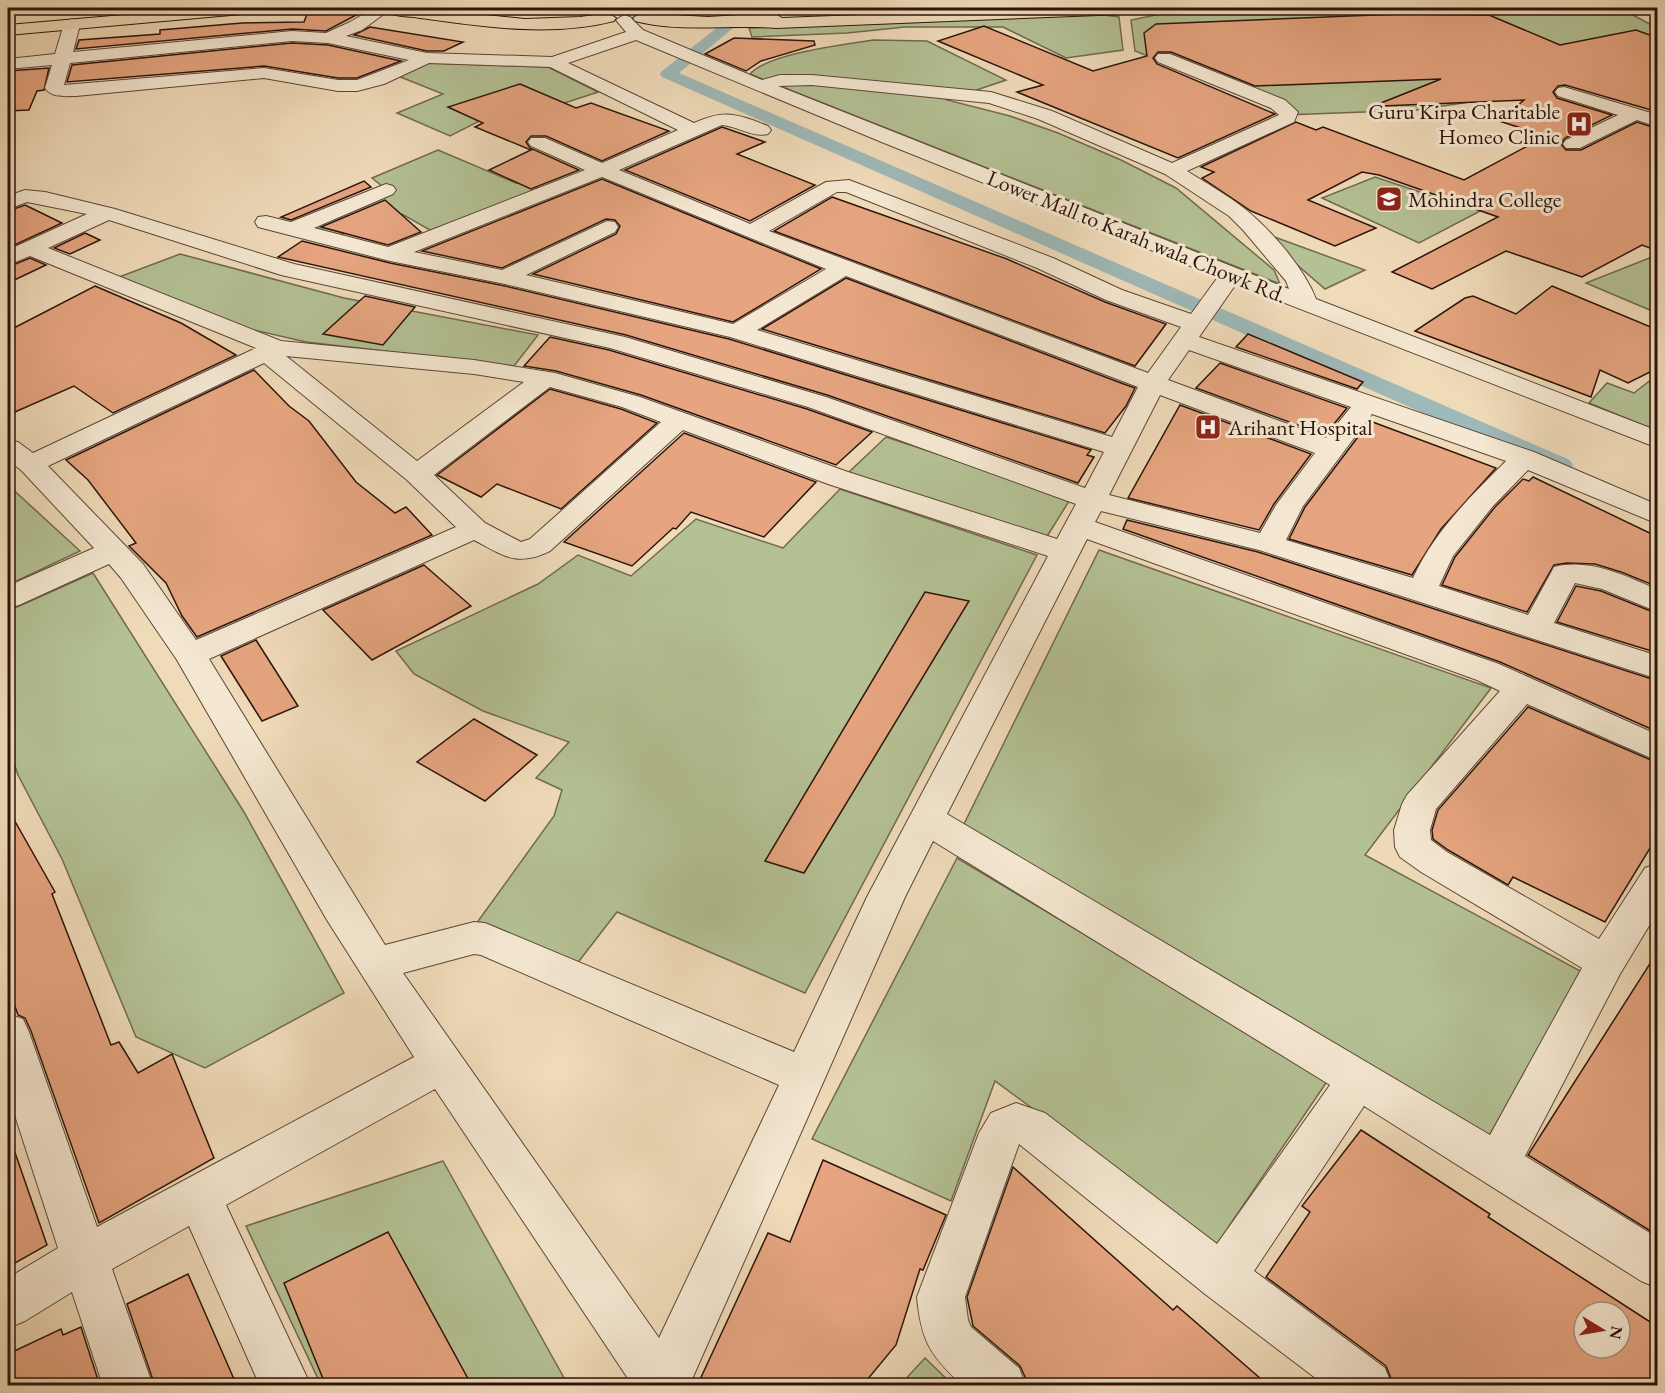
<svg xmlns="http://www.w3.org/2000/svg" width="1665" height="1393" viewBox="0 0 1665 1393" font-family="'EB Garamond',serif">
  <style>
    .green { fill: #b4c194; stroke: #706a50; stroke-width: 1.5 }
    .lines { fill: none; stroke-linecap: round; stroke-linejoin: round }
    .canal { fill: #9eb9b9; fill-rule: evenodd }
    .building { fill: #e6a580; stroke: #2b140b; stroke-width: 1.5; fill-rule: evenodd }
    .minor-casing { stroke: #5c4636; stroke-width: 2 }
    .major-casing { stroke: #2b140b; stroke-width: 2 }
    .minor { fill: #f5e8d2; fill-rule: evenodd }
    .major { fill: #f0dbb9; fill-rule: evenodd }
    .labels { text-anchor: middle; stroke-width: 6; stroke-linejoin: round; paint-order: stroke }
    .far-poi-label { font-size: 22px; fill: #2b140b; stroke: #f5e8d2; text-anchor: start }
    .far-street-label { font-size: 22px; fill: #2b140b; stroke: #f5e8d2 }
  </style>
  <rect width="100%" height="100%" fill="#f0dbb9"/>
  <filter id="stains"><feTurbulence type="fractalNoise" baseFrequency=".00333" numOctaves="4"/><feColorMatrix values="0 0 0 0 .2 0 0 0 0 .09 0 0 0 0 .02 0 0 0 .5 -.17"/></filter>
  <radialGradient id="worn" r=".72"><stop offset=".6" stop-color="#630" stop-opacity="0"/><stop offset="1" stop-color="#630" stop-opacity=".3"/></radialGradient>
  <g class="green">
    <path d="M1397,8H1620L1657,28V66L1626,69L1523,94L1416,110L1285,115L1227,87L1135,51L1131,20L1165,13Z"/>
    <path d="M1097,14L1119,17L1123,50L1066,58L1003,27H905L847,33L752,37L749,28L1003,15Z"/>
    <path d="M873,40L927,41L1006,80L947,100L1010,116L1058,133L1121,160L1176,188L1274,270L1280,284L750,74C769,53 844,45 873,40Z"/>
    <path d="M425,63L548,67L598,92L525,116L503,109L450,136L397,113L443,94L393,74Z"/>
    <path d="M438,150L516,183L523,182L540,189L435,233L402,214L334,237L300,228L388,191L372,178Z"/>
    <path d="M1375,177L1456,204L1493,192L1509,196L1419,243L1322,198Z"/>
    <path d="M1258,231L1365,270L1325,289Z"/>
    <path d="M180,254L344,298L538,335L514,366L306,342L245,328L119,277Z"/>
    <path d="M1657,255V313L1586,283Z"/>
    <path d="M1657,375V431L1589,403L1607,383L1634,393Z"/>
    <path d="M886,437L1071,498L1046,538L848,473Z"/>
    <path d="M8,485L80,551L8,585Z"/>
    <path d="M840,489L1037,555L805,993L617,912L562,983L463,942L554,816L562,790L536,778L569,742L483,711L414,674L396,651L538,584L578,555L631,576L696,519L783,548Z"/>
    <path d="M1099,550L1491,688L1365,855L1584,973L1485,1143L963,826Z"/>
    <path d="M93,573L244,812L344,993L205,1068L136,1037L62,859L18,775L8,745V611Z"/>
    <path d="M957,858L1328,1080L1217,1244L995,1081L951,1201L812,1139Z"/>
    <path d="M443,1161L568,1385H321L246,1226Z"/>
    <path d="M925,1358L953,1385H900Z"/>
  </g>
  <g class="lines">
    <path class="canal" d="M742,8H757L679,73L1570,460L1573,465L1570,470L1561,472L1552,470L662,77L660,74L662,71Z"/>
  </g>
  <g class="building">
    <path d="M307,14H358L326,31L292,29L76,49L79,40L160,34V30L242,23L304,22Z"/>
    <path d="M1399,14L1489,15L1560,45L1636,30L1658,38V112L1565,85L1558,86L1553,92L1557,98L1612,115L1565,138L1561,144L1566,150H1581L1637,122L1658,129V251L1642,245L1582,277L1506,251L1432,289L1392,272L1498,217L1379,175L1362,172L1308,200L1376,228L1335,246L1251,211L1202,178L1214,172L1201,167L1296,122L1316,130L1323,127L1464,180L1546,136L1499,121L1524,100L1382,106L1381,103L1441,79L1255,86L1171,52H1158L1153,58L1157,64L1275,114L1178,158L1017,92L1043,85L938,41L984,26L1093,71L1147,56L1144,33L1156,24Z"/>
    <path d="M370,27L463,42L444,51H427L354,35Z"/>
    <path d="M734,38L814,41L815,45L761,61L746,71L705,54Z"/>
    <path d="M292,43L328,45L401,61L357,78H338L264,66L67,82L72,65Z"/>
    <path d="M49,68L44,90L37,91L29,110L8,111V71Z"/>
    <path d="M520,84L576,108L591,103L669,131L602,161L546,136H531L526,142L530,148L579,170L531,189L489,170L531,150L475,127L483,123L448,107Z"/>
    <path d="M722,127L765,142L737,154L815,185L750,221L625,170Z"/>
    <path d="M602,179L821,269L733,322L533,274L616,234L620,226L615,220L606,219L502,268L422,251Z"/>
    <path d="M364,181L371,187L291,220L281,217Z"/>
    <path d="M832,197L1007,259L1105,302L1166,324L1135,366L774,231Z"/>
    <path d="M385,200L421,232L388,245L321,227Z"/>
    <path d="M25,205L62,223L8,248V211Z"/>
    <path d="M85,233L100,240L70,254L54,248Z"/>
    <path d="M302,241L390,263L505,286L729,339L1091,450L1087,455L1094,457L1078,483L827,395L626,335L278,257Z"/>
    <path d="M30,258L46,265L8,283V267Z"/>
    <path d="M846,278L1121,383L1135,388L1126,406L1105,433L762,329Z"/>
    <path d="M95,286L181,323L236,355L113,413L74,386L8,415V331Z"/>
    <path d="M1552,286L1658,330V368L1628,383L1600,370L1591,397L1415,331L1465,298L1473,296L1516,314Z"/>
    <path d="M365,296L415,307L383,345L323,334Z"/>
    <path d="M1248,334L1363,382L1357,389L1236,347Z"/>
    <path d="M550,337L609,350L807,409L872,432L836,465L641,395L556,371L524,366Z"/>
    <path d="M1220,363L1347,408L1325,435L1196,388Z"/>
    <path d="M254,370L289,406L309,421L356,482L395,513L406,507L432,535L197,637L182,616L166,583L129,546L136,543L88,480L66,460Z"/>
    <path d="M550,389L621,409L657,423L561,509L497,484L481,497L437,475Z"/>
    <path d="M1180,405L1311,454L1274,504L1259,530L1128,498Z"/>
    <path d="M1370,421L1496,468L1441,529L1412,575L1289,539L1305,507Z"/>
    <path d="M684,433L816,482L764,537L691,512L676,529L673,528L632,566L564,542Z"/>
    <path d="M1533,477L1658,537V587L1621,572L1595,564L1567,563L1554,565L1527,612L1442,585L1455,557L1495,507L1523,479L1529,481Z"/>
    <path d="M1127,520L1258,552L1658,681V732L1500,662L1123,529Z"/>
    <path d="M424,565L471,606L372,660L323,610Z"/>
    <path d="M1576,586L1601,591L1658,614V653L1557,622Z"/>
    <path d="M925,592L969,601L804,873L765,861Z"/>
    <path d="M256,640L298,706L262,721L221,656Z"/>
    <path d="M1528,707L1658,763V835L1605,922L1513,877L1508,885L1448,850L1433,839L1432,830L1438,810Z"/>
    <path d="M474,719L537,755L485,801L417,762Z"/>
    <path d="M8,809L55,892L52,894L111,1045L119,1042L138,1073L172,1054L214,1158L99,1223L31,1031L25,1018L18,1015L8,986Z"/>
    <path d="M1658,951V1220L1652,1232L1528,1155Z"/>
    <path d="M1361,1130L1490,1214L1488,1217L1658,1327V1386H1394L1386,1366L1266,1277L1310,1212L1302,1206ZM1584,1312H1620V1348H1584Z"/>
    <path d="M11,1141L47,1245L8,1267V1142Z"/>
    <path d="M823,1160L946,1215L923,1270L920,1269L896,1345L862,1386H697L768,1233L790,1242Z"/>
    <path d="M1013,1167L1173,1310L1177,1306L1269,1386H1033L1026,1379L1020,1366L973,1326L967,1297Z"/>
    <path d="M388,1232L472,1386H326L284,1283Z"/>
    <path d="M188,1274L237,1386H155L127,1304Z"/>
    <path d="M81,1327L100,1386H8V1354L61,1329L63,1335Z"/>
  </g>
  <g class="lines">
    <defs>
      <g id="minor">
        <path d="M374,8H392L362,30L346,36L427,53L552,57L626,32L616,20L624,15L630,17L643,30L762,80L780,75H812L991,92L1052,111L1172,163L1279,115L1271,108L1158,62L1155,58L1158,54H1170L1285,100L1298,112L1294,122L1187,171C1206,183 1227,195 1245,209C1271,230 1304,268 1316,299L1658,431V448L1236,284L1199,337L1534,452L1658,505V524L1528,470L1493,506L1453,556L1439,586L1528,615L1554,567C1590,558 1626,576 1658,590V612L1602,589L1575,583L1554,623L1658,656V679L1259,550L1101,511L1095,522L1499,664L1658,735V761L1527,704L1436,809L1430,830L1431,840L1447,852L1599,939L1645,868L1658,863V911L1620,974L1525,1156L1658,1238V1288L1641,1281L1364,1106L1254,1271L1385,1368L1392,1386H1326L1205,1294L1019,1144L965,1297L968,1320L971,1327L1019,1368L1026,1386H963C931,1356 921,1342 917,1297L979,1133L991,1113L1016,1103L1045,1113L1217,1244L1330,1085L933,841L905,897L689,1386H633L435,1089L226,1205L311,1386H260L189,1226L112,1269L153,1386H103L72,1292L25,1321L8,1328V1278L58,1248L8,1094V1014L23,1019L29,1032L97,1227L414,1057L327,920L177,660L121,578L109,564L19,605L8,608V586L94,548L21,470L8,460V440L18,442L33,453L256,348L30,256L8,265V250L87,214L27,202L8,209V196L25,190L45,192L115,209L294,264L625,337L826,397L1085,488L1104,452L730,337L505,284L390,261L258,227L255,222L258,217L266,216L291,222L386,184L393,186L396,190L393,194L314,228L388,247L585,170L531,146L528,142L531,138H545L602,163L678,130L550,67L429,63L384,84L357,91H338L264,78L76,96C65,96 52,98 45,88L52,65L8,69V59L55,54L64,24L72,19L80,24L73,52L292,31L326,33L350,22ZM636,40L884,143L1218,277L1191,314L1122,290L1053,258L849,180L826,182L750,224L741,220L619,170L722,125C737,126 753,138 768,134L771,130L768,126C737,114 725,109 694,123L568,63ZM292,41L328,43L409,60L357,80H338L264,68L64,85L70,63ZM812,85L989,103L1038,119L1165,174L1229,216L1243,230L1286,281L1289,289L778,86ZM602,177L826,269L733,324L526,275L615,232L618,227L615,222L607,221L502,270L414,252ZM837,192H846L1037,268L1106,300L1181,327L1148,373L769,231ZM109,220L281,275L610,348L808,407L1076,504L1057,539L848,472L640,397L555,373L474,360L281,341L48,248ZM846,276L1138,387L1112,437L757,330ZM1189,350L1351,407L1326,438L1168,380ZM286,356L474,374L524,382L417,461ZM264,363L407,480L456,527L196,640L143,564L48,466ZM550,387L622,407L661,422L530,539L521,542L485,523L434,475ZM1160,395L1315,453L1276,505L1260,533L1109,495ZM1372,414L1506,461C1471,496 1434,532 1413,578L1286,540L1303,506ZM683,430L828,484L1048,556L867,897L794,1052L485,923L474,922L385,945L209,659L474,540C504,556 517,567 550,551ZM1087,539L1477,680L1500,691L1407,795L1402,804L1394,830L1395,847L1400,857L1421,872L1582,968L1490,1135L947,814ZM474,954L481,955L779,1085L659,1338L403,973Z"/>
        <path d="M594,8H611L603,13L596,11Z"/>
        <path d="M1564,87L1658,115V127L1637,120L1580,148H1566L1563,144L1566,140L1618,115L1558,96L1555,92L1558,88Z"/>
      </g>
      <g id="major">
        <path d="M204,8H261L253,13L8,35V25Z"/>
        <path d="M381,8H417L525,19L580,17L608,13L616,18L614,21C551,37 484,27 420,18C409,16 388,17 381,8Z"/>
        <path d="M1040,8H1157L1149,13L776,28C730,24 680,33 635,21L633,18L641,13L708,17L774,13L782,18Z"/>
      </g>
    </defs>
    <use href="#minor" class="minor-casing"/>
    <use href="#major" class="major-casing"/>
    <use href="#minor" class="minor"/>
    <use href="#major" class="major"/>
  </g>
  <defs>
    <symbol id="hospital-square" viewBox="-11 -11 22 22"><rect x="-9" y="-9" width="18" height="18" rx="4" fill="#8f2418" stroke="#f5e8d2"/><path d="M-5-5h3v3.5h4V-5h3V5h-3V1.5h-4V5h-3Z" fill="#fff"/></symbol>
    <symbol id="university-square" viewBox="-11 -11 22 22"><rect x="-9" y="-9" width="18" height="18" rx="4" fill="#8f2418" stroke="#f5e8d2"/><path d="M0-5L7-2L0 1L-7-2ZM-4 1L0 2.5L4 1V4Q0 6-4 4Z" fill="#fff"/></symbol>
  </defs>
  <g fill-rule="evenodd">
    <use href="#hospital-square" x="1564" y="109" width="30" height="30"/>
    <use href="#university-square" x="1374" y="184" width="30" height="30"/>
    <use href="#hospital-square" x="1193" y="412" width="30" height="30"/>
  </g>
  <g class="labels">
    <g class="far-poi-label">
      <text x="1560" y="119" text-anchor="end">Guru Kirpa Charitable<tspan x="1560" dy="25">Homeo Clinic</tspan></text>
      <text x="1408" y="207">Mohindra College</text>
      <text x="1228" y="435">Arihant Hospital</text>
    </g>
    <g class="far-street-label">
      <text transform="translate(1137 236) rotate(22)" y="8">Lower Mall to Karah wala Chowk Rd.</text>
    </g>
  </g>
  <rect width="1665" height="1393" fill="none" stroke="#f0dbb9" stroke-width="30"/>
  <rect x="9" y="9" width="1647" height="1375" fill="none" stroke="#2b140b" stroke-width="3"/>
  <rect x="15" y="15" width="1635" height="1363" fill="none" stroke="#2b140b" stroke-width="1.5"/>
  <g transform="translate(1602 1330) rotate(101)"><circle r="28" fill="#f5e8d2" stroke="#a49382" stroke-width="1.5"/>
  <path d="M0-4.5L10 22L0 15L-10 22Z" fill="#8f2418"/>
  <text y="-9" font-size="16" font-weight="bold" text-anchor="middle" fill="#2b140b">N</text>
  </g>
  <rect width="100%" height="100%" filter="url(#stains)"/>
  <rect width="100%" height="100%" fill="url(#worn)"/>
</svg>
